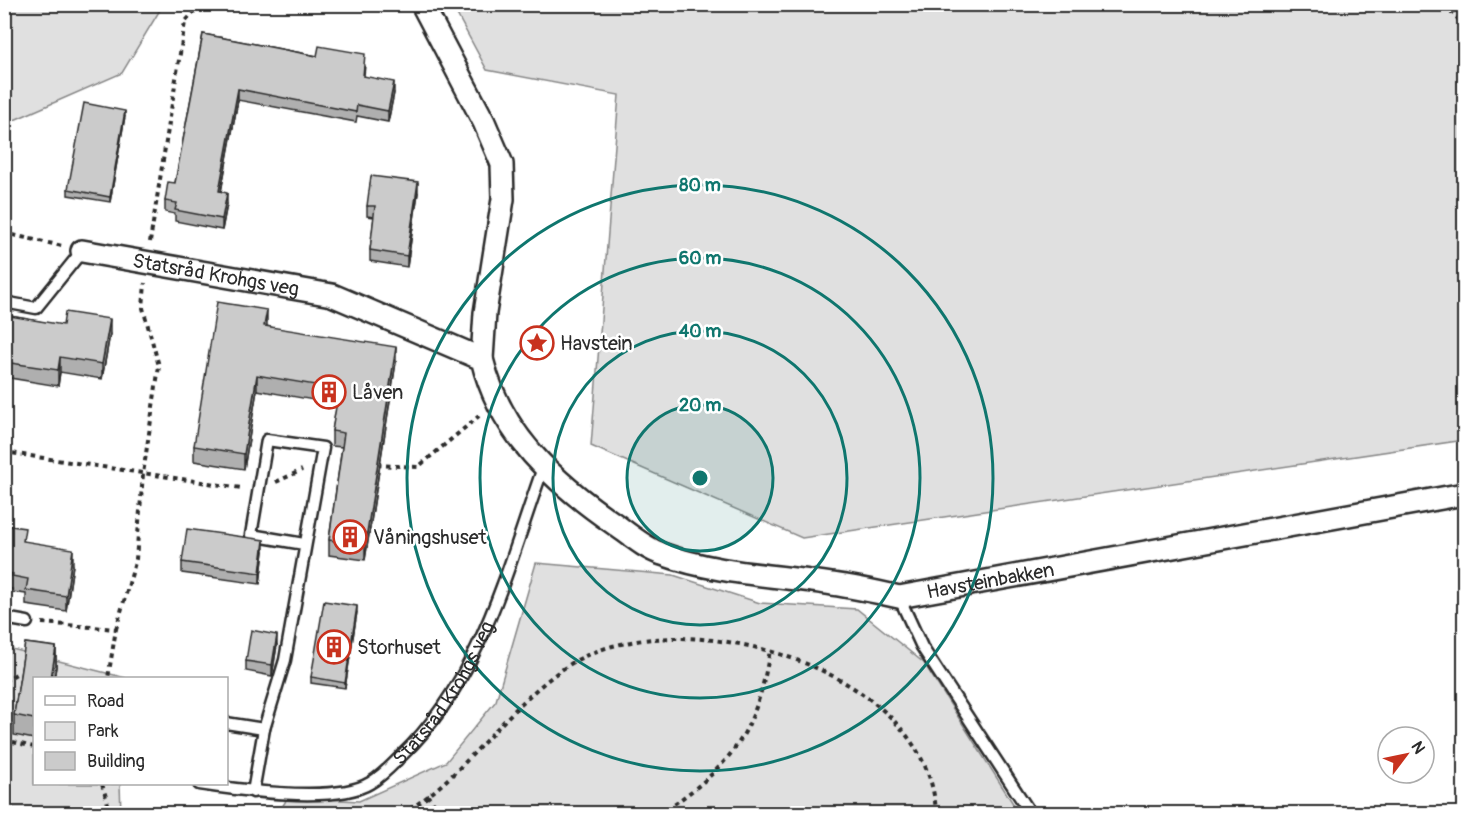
<svg xmlns="http://www.w3.org/2000/svg" width="1469" height="818" viewBox="0 0 1469 818" font-family="Pangolin,sans-serif">
  <style>
    .green { fill: #e0e0e0; stroke: #868686; stroke-width: 1.5 }
    .lines { fill: none; stroke-linecap: round; stroke-linejoin: round }
    .service-casing { stroke: #2b2b2b; stroke-width: 15 }
    .minor-casing { stroke: #2b2b2b; stroke-width: 26 }
    .path { stroke: #2b2b2b; stroke-width: 4; stroke-dasharray: 4.5 4.5; stroke-linecap: butt }
    .service { stroke: #fff; stroke-width: 10 }
    .minor { stroke: #fff; stroke-width: 21 }
    .wall { fill: #afafaf; stroke: #2b2b2b; stroke-width: 1.5 }
    .shaded-wall { fill: #8e8e8e; stroke: #2b2b2b; stroke-width: 1.5 }
    .building { fill: #cbcbcb; stroke: #2b2b2b; stroke-width: 1.5 }
    .ring { fill: none; stroke: #0f766e; stroke-width: 3 }
    .labels { text-anchor: middle; stroke-width: 5; stroke-linejoin: round; paint-order: stroke }
    .street-label { font-size: 20px; fill: #2b2b2b; stroke: #fff }
    .poi-label { font-size: 20px; fill: #2b2b2b; stroke: #fff; text-anchor: start }
    .centre { fill: #0f766e; stroke: #fff; stroke-width: 3 }
    .ring-label { font-size: 18px; text-anchor: middle; font-weight: bold; fill: #0f766e; stroke: #fff; stroke-width: 5; stroke-linejoin: round; paint-order: stroke }
  </style>
  <rect width="100%" height="100%" fill="#fff"/>
  <filter id="ink" filterUnits="userSpaceOnUse"><feTurbulence type="fractalNoise" baseFrequency=".0167" numOctaves="2"/><feDisplacementMap in="SourceGraphic" scale="12" xChannelSelector="R" yChannelSelector="G"/><feConvolveMatrix kernelMatrix="1 2 1 2 8 2 1 2 1" color-interpolation-filters="sRGB"/></filter>
  <g filter="url(#ink)">
    <g class="green">
      <path d="M5,4H163V5L122,73L5,124Z"/>
      <path d="M452,5H1464V440L802,538L591,446L619,95L487,70Z"/>
      <path d="M536,563L673,575L760,603L857,609L924,663L1019,813L278,814L288,797L359,801L446,762L496,701Z"/>
      <path d="M4,647L126,678H34V784H120L121,813H5Z"/>
    </g>
    <g class="lines">
      <defs>
        <g id="service">
          <path d="M4,302L36,308L82,251"/>
          <path d="M899,597L922,647L1031,814"/>
          <path d="M4,618L27,622"/>
          <path d="M226,723L264,729"/>
          <path id="s1" d="M199,784C239,790 336,804 370,783C382,776 392,765 401,756C481,680 507,568 543,468"/>
          <path d="M253,792L264,729L285,660L323,448L267,440L251,535L304,544"/>
        </g>
        <g id="minor">
          <path d="M422,4L484,122L502,164L503,199L485,313L482,359"/>
          <path id="s2" d="M82,251L332,295L482,359C500,434 555,483 616,525C630,535 646,549 662,554C717,574 775,575 832,584C855,587 877,592 899,597L1464,494"/>
        </g>
      </defs>
      <use href="#service" class="service-casing"/>
      <use href="#minor" class="minor-casing"/>
      <g class="path">
        <path d="M1444,4L1464,25"/>
        <path d="M4,233L62,246"/>
        <path d="M150,242L185,22L201,4"/>
        <path d="M4,452L241,488"/>
        <path d="M377,465L418,467L479,416"/>
        <path d="M276,482L302,470"/>
        <path d="M42,623L116,629L108,678"/>
        <path d="M116,629L136,559L143,474L159,366L143,308L145,283"/>
        <path d="M4,681L16,674"/>
        <path d="M4,740L34,747"/>
        <path d="M102,784L111,814"/>
        <path d="M427,795L437,808L436,814"/>
        <path d="M402,814C468,775 507,703 572,663C681,597 931,667 936,814"/>
        <path d="M659,814C730,768 756,735 770,650"/>
      </g>
      <use href="#service" class="service"/>
      <use href="#minor" class="minor"/>
    </g>
    <g class="wall">
      <path d="M203,34L365,65L364,76L394,93L388,122L357,116L356,122L238,100L221,192L227,204L222,230L175,221V214L165,212V201L175,183Z"/>
      <path d="M125,116L110,202L68,195V189Z"/>
      <path d="M418,193L407,267L370,261V250L374,217L367,216V206Z"/>
      <path d="M4,315L110,334L102,379L60,372L58,386L4,377Z"/>
      <path d="M267,326L396,362L365,560L329,555V540L342,447L332,446V431L337,404L257,390L244,469L194,461V446Z"/>
      <path d="M4,525L25,542L73,565L66,611L26,605V594L12,592V589L4,588Z"/>
      <path d="M264,551L260,584L182,573V562Z"/>
      <path d="M357,612L345,688L311,683V677Z"/>
      <path d="M25,643L56,647V667L54,678H34V739L14,735V715Z"/>
      <path d="M277,645L272,676L246,671V661Z"/>
    </g>
    <g class="shaded-wall">
      <path d="M394,82V93L388,122V111Z"/>
      <path d="M238,89V100L219,202V191Z"/>
      <path d="M125,111V116L110,202V197Z"/>
      <path d="M418,182V193L407,267V256Z"/>
      <path d="M227,193V204L222,230V219Z"/>
      <path d="M267,310V325L264,340V326Z"/>
      <path d="M110,319V334L102,379V364Z"/>
      <path d="M396,347V362L365,560V545Z"/>
      <path d="M60,357V372L58,386V370Z"/>
      <path d="M257,375V390L244,469V454Z"/>
      <path d="M264,540V551L260,584V573Z"/>
      <path d="M73,549V565L66,611V596Z"/>
      <path d="M357,606V612L345,688V683Z"/>
      <path d="M277,635V645L272,676V665Z"/>
      <path d="M56,647V667L54,678H51Z"/>
    </g>
    <g class="building">
      <path d="M203,34L317,56L319,46L365,54L363,76L394,82L388,111L357,105L356,112L238,89L219,191L227,193L222,219L175,210L177,203L165,201L168,182L175,183Z"/>
      <path d="M84,103L125,111L110,197L68,189Z"/>
      <path d="M371,176L418,182L407,256L370,250L375,206H367Z"/>
      <path d="M217,302L267,310L264,326L396,347L365,545L329,540L344,433L332,431L339,389L257,375L244,454L194,446Z"/>
      <path d="M65,312L110,319L102,364L60,357L58,370L4,362V315L63,325Z"/>
      <path d="M4,525L25,528L23,541L73,549L66,596L26,590L28,579L12,576L13,574L4,572Z"/>
      <path d="M187,529L264,540L260,573L182,562Z"/>
      <path d="M324,601L357,606L345,683L311,677Z"/>
      <path d="M251,630L277,635L272,665L246,661Z"/>
      <path d="M25,643L56,647L51,678H34V719L14,715Z"/>
    </g>
  </g>
  <circle cx="700" cy="478" r="73" fill="#0f766e" fill-opacity=".12"/>
  <g class="ring">
    <circle cx="700" cy="478" r="73"/>
    <circle cx="700" cy="478" r="147"/>
    <circle cx="700" cy="478" r="220"/>
    <circle cx="700" cy="478" r="293"/>
  </g>
  <defs>
    <symbol id="sight-ring" viewBox="-11 -11 22 22"><circle r="9.5" fill="#fff" stroke="#c8321e" stroke-width="1.5"/><path d="M0-6L1.8-2.2L6-1.7L2.9 1.2L3.7 5.4L0 3.3L-3.7 5.4L-2.9 1.2L-6-1.7L-1.8-2.2Z" fill="#c8321e"/></symbol>
    <symbol id="building-ring" viewBox="-11 -11 22 22"><circle r="9.5" fill="#fff" stroke="#c8321e" stroke-width="1.5"/><path d="M-4-6H4V6H1V3H-1V6H-4ZM-2.5-4.3h1.7v1.8h-1.7ZM.8-4.3h1.7v1.8H.8ZM-2.5-1h1.7V.8h-1.7ZM.8-1h1.7V.8H.8Z" fill="#c8321e"/></symbol>
  </defs>
  <g fill-rule="evenodd">
    <use href="#sight-ring" x="518" y="324" width="38" height="38"/>
    <use href="#building-ring" x="310" y="373" width="38" height="38"/>
    <use href="#building-ring" x="331" y="518" width="38" height="38"/>
    <use href="#building-ring" x="315" y="628" width="38" height="38"/>
  </g>
  <g class="labels">
    <g class="street-label">
      <text dy="7" stroke="none"><textPath href="#s2" startOffset="136">Statsråd Krohgs veg</textPath></text>
      <text dy="7" stroke="none"><textPath href="#s2" startOffset="1024">Havsteinbakken</textPath></text>
      <text dy="7" stroke="none"><textPath href="#s1" startOffset="291">Statsråd Krohgs veg</textPath></text>
    </g>
    <g class="poi-label">
      <text x="560" y="350">Havstein</text>
      <text x="352" y="399">Låven</text>
      <text x="373" y="544">Våningshuset</text>
      <text x="357" y="654">Storhuset</text>
    </g>
  </g>
  <circle cx="700" cy="478" r="9" class="centre"/>
  <g class="ring-label">
    <text x="700" y="191">80 m</text>
    <text x="700" y="264">60 m</text>
    <text x="700" y="337">40 m</text>
    <text x="700" y="411">20 m</text>
  </g>
  <rect width="1469" height="818" fill="none" stroke="#fff" stroke-width="24"/>
  <rect x="12" y="12" width="1445" height="794" fill="none" stroke="#2b2b2b" stroke-width="2" filter="url(#ink)"/>
  <rect x="33" y="677" width="195" height="108" fill="#ffffff" stroke="#aaaaaa" stroke-width="1.5"/>
  <rect x="45" y="696" width="30" height="9" fill="#ffffff" stroke="#aaaaaa" stroke-width="1.5"/>
  <text x="87" y="707" font-size="18" fill="#2b2b2b">Road</text>
  <rect x="45" y="722" width="30" height="18" fill="#e0e0e0" stroke="#aaaaaa" stroke-width="1.5"/>
  <text x="87" y="737" font-size="18" fill="#2b2b2b">Park</text>
  <rect x="45" y="752" width="30" height="18" fill="#cbcbcb" stroke="#aaaaaa" stroke-width="1.5"/>
  <text x="87" y="767" font-size="18" fill="#2b2b2b">Building</text>
  <g transform="translate(1406 755) rotate(58)"><circle r="28" fill="#ffffff" stroke="#aaaaaa" stroke-width="1.5"/>
  <path d="M0-4.5L10 22L0 15L-10 22Z" fill="#c8321e"/>
  <text y="-9" font-size="16" font-weight="bold" text-anchor="middle" fill="#2b2b2b">N</text>
  </g>
</svg>
